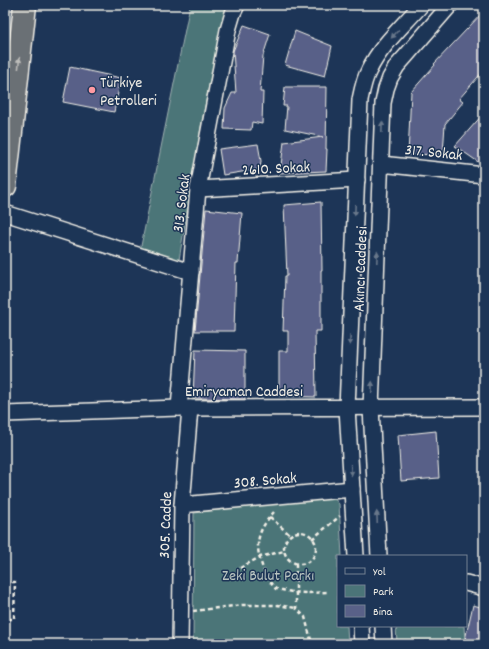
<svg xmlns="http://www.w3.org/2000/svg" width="489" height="649" viewBox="0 0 489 649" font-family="Dekko,sans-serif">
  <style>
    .green { fill: #4b7478; stroke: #a0b2b0 }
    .building { fill: #596188; stroke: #f4f1e8 }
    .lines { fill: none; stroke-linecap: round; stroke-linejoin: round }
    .minor-casing { stroke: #f4f1e8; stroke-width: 18 }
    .highway-casing { stroke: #f4f1e8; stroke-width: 25 }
    .path { stroke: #f4f1e8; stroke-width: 2.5; stroke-dasharray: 4 3; stroke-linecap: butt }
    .minor { stroke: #1d3557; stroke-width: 15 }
    .highway { stroke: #6b6f75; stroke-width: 22 }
    .oneway { fill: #68778a }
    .oneway2 { fill: #bdbdba }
    .poi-dot { fill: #ff9aa2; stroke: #1d3557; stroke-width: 1.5 }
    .labels { text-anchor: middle; stroke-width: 3; stroke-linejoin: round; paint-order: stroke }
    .poi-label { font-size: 16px; fill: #f4f1e8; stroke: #1d3557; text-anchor: start }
    .street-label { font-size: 16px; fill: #f4f1e8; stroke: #1d3557 }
    .park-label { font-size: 16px; fill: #b9c5c1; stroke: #1d3557 }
  </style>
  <rect width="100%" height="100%" fill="#1d3557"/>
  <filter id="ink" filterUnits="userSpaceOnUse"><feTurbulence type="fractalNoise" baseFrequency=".025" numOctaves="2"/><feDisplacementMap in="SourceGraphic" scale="8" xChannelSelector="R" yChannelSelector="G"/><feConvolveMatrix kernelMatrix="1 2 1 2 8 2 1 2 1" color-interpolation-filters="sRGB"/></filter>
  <g filter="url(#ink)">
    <g class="green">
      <path d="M190,5H230L217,45L202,121L179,260L140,251Z"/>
      <path d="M332,496L339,504L342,556H338V626H347L348,644H193L194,513Z"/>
      <path d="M396,626H464L465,644H397Z"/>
    </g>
    <g class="building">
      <path d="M484,11V70L459,99L463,102L445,124L443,154L408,155L411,92L435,65L434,64Z"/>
      <path d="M244,25L270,34L263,56L260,92H263L262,124L252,122L251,130L224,129L225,108L232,93H236L233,51Z"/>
      <path d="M295,31L332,46L325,76L285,65Z"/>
      <path d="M70,67L121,78L114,112L63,102Z"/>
      <path d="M285,87H327L326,149H327L326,171L280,173L284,142L323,137L285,129L287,106H283Z"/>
      <path d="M484,113V166L455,146Z"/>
      <path d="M258,144L261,161L260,169L223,175L219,149Z"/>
      <path d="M321,202L322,270H321V331H315L316,397L279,396V351H288V331H283L285,276H287L284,205Z"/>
      <path d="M206,209L242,213L238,263H236L234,331H195Z"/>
      <path d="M195,350L245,351V399L193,398Z"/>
      <path d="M436,431L439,478L401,481L398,435Z"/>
      <path d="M473,605L484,608V644H464Z"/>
    </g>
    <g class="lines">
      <defs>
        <g id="minor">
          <path d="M381,164L484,175"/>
          <path d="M198,189L357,180"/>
          <path d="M5,213L191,272"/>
          <path d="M179,408L198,189L228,30L233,13L237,5"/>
          <path d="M5,414L179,408L484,407"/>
          <path d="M182,505L352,489"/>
          <path d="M356,556L347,408L360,100C362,90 364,79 369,70C381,45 403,26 421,5"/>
          <path d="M379,556L371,408L383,103L386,89L390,78L397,66L405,57L450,5"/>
          <path d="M466,583L484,588"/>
          <path d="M361,626L362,644"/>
          <path d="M383,626L384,644"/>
          <path d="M180,644L182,505L190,408"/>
        </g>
        <path id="highway" d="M5,186L25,5"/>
      </defs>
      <use href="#minor" class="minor-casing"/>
      <use href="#highway" class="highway-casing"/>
      <g class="path">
        <path d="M274,512C256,532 254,546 264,571C267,576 271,585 276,589C276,589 281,590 282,590C297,594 312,593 328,592"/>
        <path d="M270,517L290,535"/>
        <circle cx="300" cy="548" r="16"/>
        <path d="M312,539L340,516"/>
        <path d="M296,564V608L305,617L312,644"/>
        <path d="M240,568L260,557L284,551"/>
        <path d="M5,582H15L14,619H5"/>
        <path d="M193,611L242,605H277L296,608"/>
      </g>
      <use href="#minor" class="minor"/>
      <use href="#highway" class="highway"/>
    </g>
    <defs><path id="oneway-solid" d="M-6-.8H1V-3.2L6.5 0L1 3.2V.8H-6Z"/></defs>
    <g class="oneway">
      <use href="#oneway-solid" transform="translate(395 34) rotate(132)"/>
      <use href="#oneway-solid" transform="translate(382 127) rotate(-88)"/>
      <use href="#oneway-solid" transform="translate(355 210) rotate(92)"/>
      <use href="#oneway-solid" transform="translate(377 257) rotate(-88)"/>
      <use href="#oneway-solid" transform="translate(350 340) rotate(92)"/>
      <use href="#oneway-solid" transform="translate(372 387) rotate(-88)"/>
      <use href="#oneway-solid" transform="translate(351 470) rotate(86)"/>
      <use href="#oneway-solid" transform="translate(377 517) rotate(-93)"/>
    </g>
    <use class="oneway2" href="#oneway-solid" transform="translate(19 63) rotate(-84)"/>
  </g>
  <circle class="poi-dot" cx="92" cy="90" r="4"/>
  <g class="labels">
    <g class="poi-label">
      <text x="100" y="87">Türkiye<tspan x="100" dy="18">Petrolleri</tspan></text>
    </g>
    <g class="street-label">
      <text transform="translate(434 151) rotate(6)" y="6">317. Sokak</text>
      <text transform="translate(276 167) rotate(-3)" y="6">2610. Sokak</text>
      <text transform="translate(180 203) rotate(-83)" y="6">313. Sokak</text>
      <text transform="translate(359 269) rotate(-88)" y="6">Akıncı Caddesi</text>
      <text x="244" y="396">Emiryaman Caddesi</text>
      <text transform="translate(265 479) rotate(-5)" y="6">308. Sokak</text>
      <text transform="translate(164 525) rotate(-88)" y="6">305. Cadde</text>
    </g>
    <g class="park-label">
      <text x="268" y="580">Zeki Bulut Parkı</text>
    </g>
  </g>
  <rect width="489" height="649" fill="none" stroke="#1d3557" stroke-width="20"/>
  <rect x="10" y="10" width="469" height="629" fill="none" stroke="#f4f1e8" stroke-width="1.5" filter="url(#ink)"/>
  <rect x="337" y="555" width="130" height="72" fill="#1d3557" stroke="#738091"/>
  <rect x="345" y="568" width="20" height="6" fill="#1d3557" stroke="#738091"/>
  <text x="373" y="575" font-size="12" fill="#f4f1e8">Yol</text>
  <rect x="345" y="585" width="20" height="12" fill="#4b7478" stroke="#738091"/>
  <text x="373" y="595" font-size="12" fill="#f4f1e8">Park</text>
  <rect x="345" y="605" width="20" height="12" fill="#596188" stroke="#738091"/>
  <text x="373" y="615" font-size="12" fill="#f4f1e8">Bina</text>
</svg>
